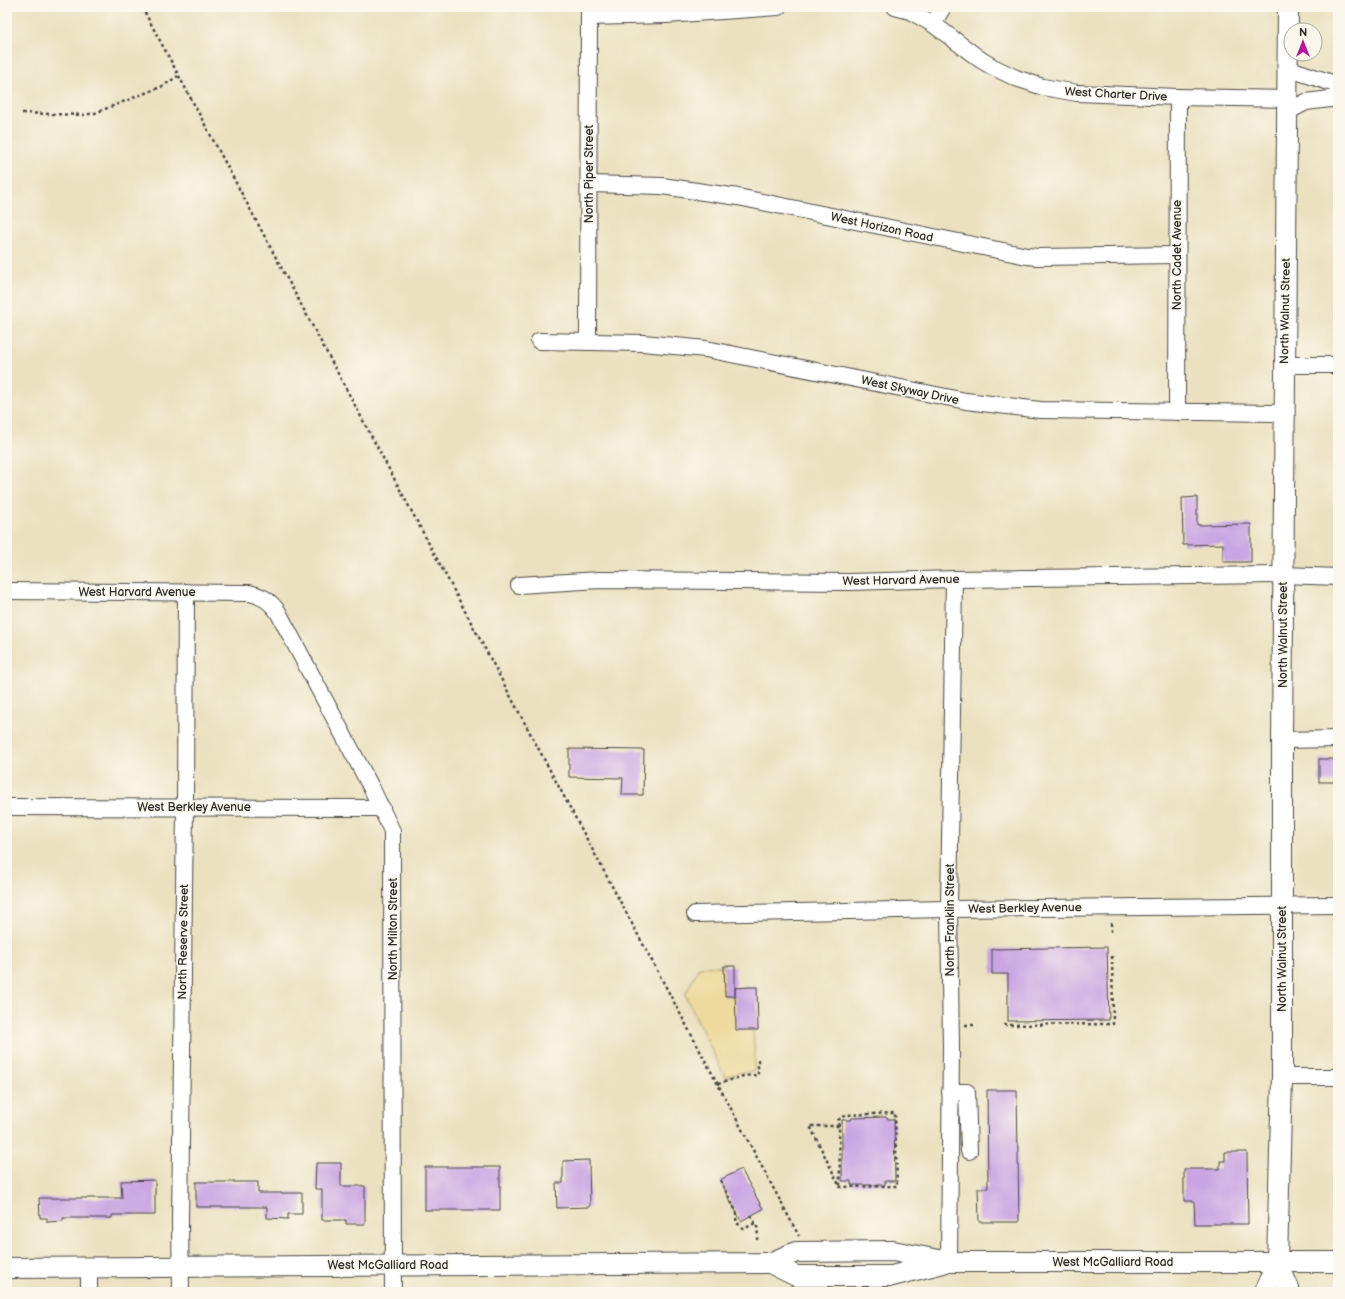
<svg xmlns="http://www.w3.org/2000/svg" width="1345" height="1299" viewBox="0 0 1345 1299" font-family="'Balsamiq Sans',sans-serif">
  <style>
    .sand { fill: #eeda9e; stroke: #8c8264 }
    .building { fill: #caa5e3 }
    .lines { fill: none; stroke-linecap: round; stroke-linejoin: round }
    .minor-casing { stroke: #484641; stroke-width: 18 }
    .major-casing { stroke: #484641; stroke-width: 22 }
    .path { stroke: #484641; stroke-width: 2.5; stroke-dasharray: 3 3; stroke-linecap: butt }
    .minor { stroke: #fff; stroke-width: 16 }
    .major { stroke: #fff; stroke-width: 20 }
    .labels { text-anchor: middle; stroke-width: 3.5; stroke-linejoin: round; paint-order: stroke }
    .street-label { font-size: 12px; fill: #2b2b2b; stroke: #fbf7ec }
  </style>
  <rect width="100%" height="100%" fill="#fbf7ec"/>
  <filter id="ink" filterUnits="userSpaceOnUse"><feTurbulence type="fractalNoise" baseFrequency=".025" numOctaves="2"/><feDisplacementMap in="SourceGraphic" scale="8" xChannelSelector="R" yChannelSelector="G"/><feConvolveMatrix kernelMatrix="1 2 1 2 8 2 1 2 1" color-interpolation-filters="sRGB"/></filter>
  <filter id="wash" filterUnits="userSpaceOnUse"><feTurbulence type="fractalNoise" baseFrequency=".012" numOctaves="4" result="noise"/><feDisplacementMap in="SourceGraphic" scale="16" xChannelSelector="R" yChannelSelector="G"/><feGaussianBlur stdDeviation="0.9" result="paint"/><feColorMatrix in="noise" values="0 0 0 0 0 0 0 0 0 0 0 0 0 0 0 0 0 1.4 0 .05"/><feComposite in="paint" operator="in"/></filter>
  <g filter="url(#wash)">
    <rect width="100%" height="100%" fill="#ebe1c0"/>
    <path class="sand" d="M724,966L725,996H735L753,1030L755,1059L754,1071L738,1073L725,1077L685,995L699,967Z"/>
    <g id="blocks">
      <g class="building">
        <path d="M1197,497V525L1251,524V562H1223V544L1183,545L1182,498Z"/>
        <path d="M569,749L644,750L643,795H622L623,778L569,777Z"/>
        <rect x="1319" y="759" width="19" height="23"/>
        <path d="M1107,947L1109,1020L1008,1021V974H992V949Z"/>
        <path d="M724,966H735V996H725Z"/>
        <path d="M749,987H757L758,1030H736L735,988Z"/>
        <path d="M987,1090H1017L1019,1222H979L978,1188H988Z"/>
        <path d="M886,1117L888,1119H894L895,1181H885V1185H851V1181H842V1120H851L852,1118Z"/>
        <path d="M1225,1152H1247L1248,1224H1195L1194,1201H1184V1169H1220V1161H1225Z"/>
        <path d="M589,1160L590,1207L557,1208L556,1183H563V1161Z"/>
        <path d="M316,1163H341V1186H365V1224H346V1220H322V1189H315Z"/>
        <rect x="425" y="1167" width="75" height="43"/>
        <path d="M741,1169L763,1209L741,1221L720,1180Z"/>
        <path d="M155,1180V1215H112V1218H63V1221L47,1222V1218H40L39,1198H122L121,1181Z"/>
        <path d="M196,1182H258V1193H302V1214H288V1219L267,1218V1207H196Z"/>
      </g>
    </g>
  </g>
  <g filter="url(#ink)">
    <use href="#blocks" fill-opacity="0" stroke="#484641" stroke-width="1"/>
    <g class="lines">
      <defs>
        <g id="minor">
          <path d="M895,7L910,11L933,24L981,60L993,67L1016,78L1043,87L1077,93L1178,97L1287,99"/>
          <path d="M589,17L666,15L778,7"/>
          <path d="M933,24L943,7"/>
          <path d="M1287,68L1338,85"/>
          <path d="M1287,112L1306,102L1338,98"/>
          <path d="M589,184L662,186L738,197L1027,256L1038,257L1176,255"/>
          <path d="M539,341L643,343L706,349L966,401L1040,410L1284,413"/>
          <path d="M588,342L589,7"/>
          <path d="M1284,365H1338"/>
          <path d="M1177,412L1178,97"/>
          <path d="M519,585L599,580L850,582L954,579L1283,575L1338,577"/>
          <path d="M7,591L249,593C263,596 270,601 278,612L372,789L392,831L393,1292"/>
          <path d="M1282,740L1338,739"/>
          <path d="M7,807L382,808"/>
          <path d="M695,914L949,909L1338,905"/>
          <path d="M1282,1077H1338"/>
          <path d="M950,1092H967L969,1151"/>
          <path d="M949,1262L951,1047L949,909L954,579"/>
          <path d="M89,1267V1292"/>
          <path d="M181,1292L180,1223L185,807L186,592"/>
        </g>
        <g id="major">
          <path d="M1277,1262L1289,1288L1288,1292"/>
          <path d="M770,1263L796,1276H892L943,1263"/>
          <path d="M7,1268L770,1263L796,1252L893,1251L949,1262H1338"/>
          <path d="M1266,1292V1288L1277,1262L1282,1077V740L1288,7"/>
        </g>
      </defs>
      <use href="#minor" class="minor-casing"/>
      <use href="#major" class="major-casing"/>
      <g class="path">
        <path d="M142,7L799,1236"/>
        <path d="M22,113L83,115L95,113L163,86L178,76"/>
        <path d="M1111,923V934"/>
        <path d="M965,1025H975"/>
        <path d="M1004,1025L1113,1024L1112,953"/>
        <path d="M718,1084L743,1076L758,1075V1060L755,1059"/>
        <path d="M839,1126L838,1120L847,1115L895,1113L897,1186L840,1187L810,1126H839L840,1187"/>
        <path d="M720,1180L737,1213L736,1222L744,1229L755,1223"/>
        <path d="M751,1215L758,1229L757,1240"/>
        <path d="M520,1292V1287"/>
      </g>
      <use href="#minor" class="minor"/>
      <use href="#major" class="major"/>
    </g>
  </g>
  <g class="labels">
    <g class="street-label">
      <text transform="translate(1116 94) rotate(3)" y="4">West Charter Drive</text>
      <text transform="translate(589 174) rotate(-90)" y="4">North Piper Street</text>
      <text transform="translate(882 227) rotate(12)" y="4">West Horizon Road</text>
      <text transform="translate(1177 255) rotate(-90)" y="4">North Cadet Avenue</text>
      <text transform="translate(1285 311) rotate(-89)" y="4">North Walnut Street</text>
      <text transform="translate(910 390) rotate(12)" y="4">West Skyway Drive</text>
      <text transform="translate(901 580) rotate(-1)" y="4">West Harvard Avenue</text>
      <text x="137" y="596">West Harvard Avenue</text>
      <text transform="translate(1283 635) rotate(-90)" y="4">North Walnut Street</text>
      <text x="194" y="811">West Berkley Avenue</text>
      <text transform="translate(1025 908) rotate(-1)" y="4">West Berkley Avenue</text>
      <text transform="translate(950 920) rotate(-90)" y="4">North Franklin Street</text>
      <text transform="translate(393 929) rotate(-90)" y="4">North Milton Street</text>
      <text transform="translate(183 942) rotate(-89)" y="4">North Reserve Street</text>
      <text transform="translate(1282 959) rotate(-90)" y="4">North Walnut Street</text>
      <text x="1113" y="1266">West McGalliard Road</text>
      <text x="388" y="1269">West McGalliard Road</text>
    </g>
  </g>
  <rect width="1345" height="1299" fill="none" stroke="#fbf7ec" stroke-width="24"/>
  <g transform="translate(1303 42)"><circle r="19" fill="#fbf7ec" stroke="#a8a59f"/>
  <path d="M0-3L7 15L0 10L-7 15Z" fill="#b5179e"/>
  <text y="-6" font-size="11" font-weight="bold" text-anchor="middle" fill="#2b2b2b">N</text>
  </g>
</svg>
